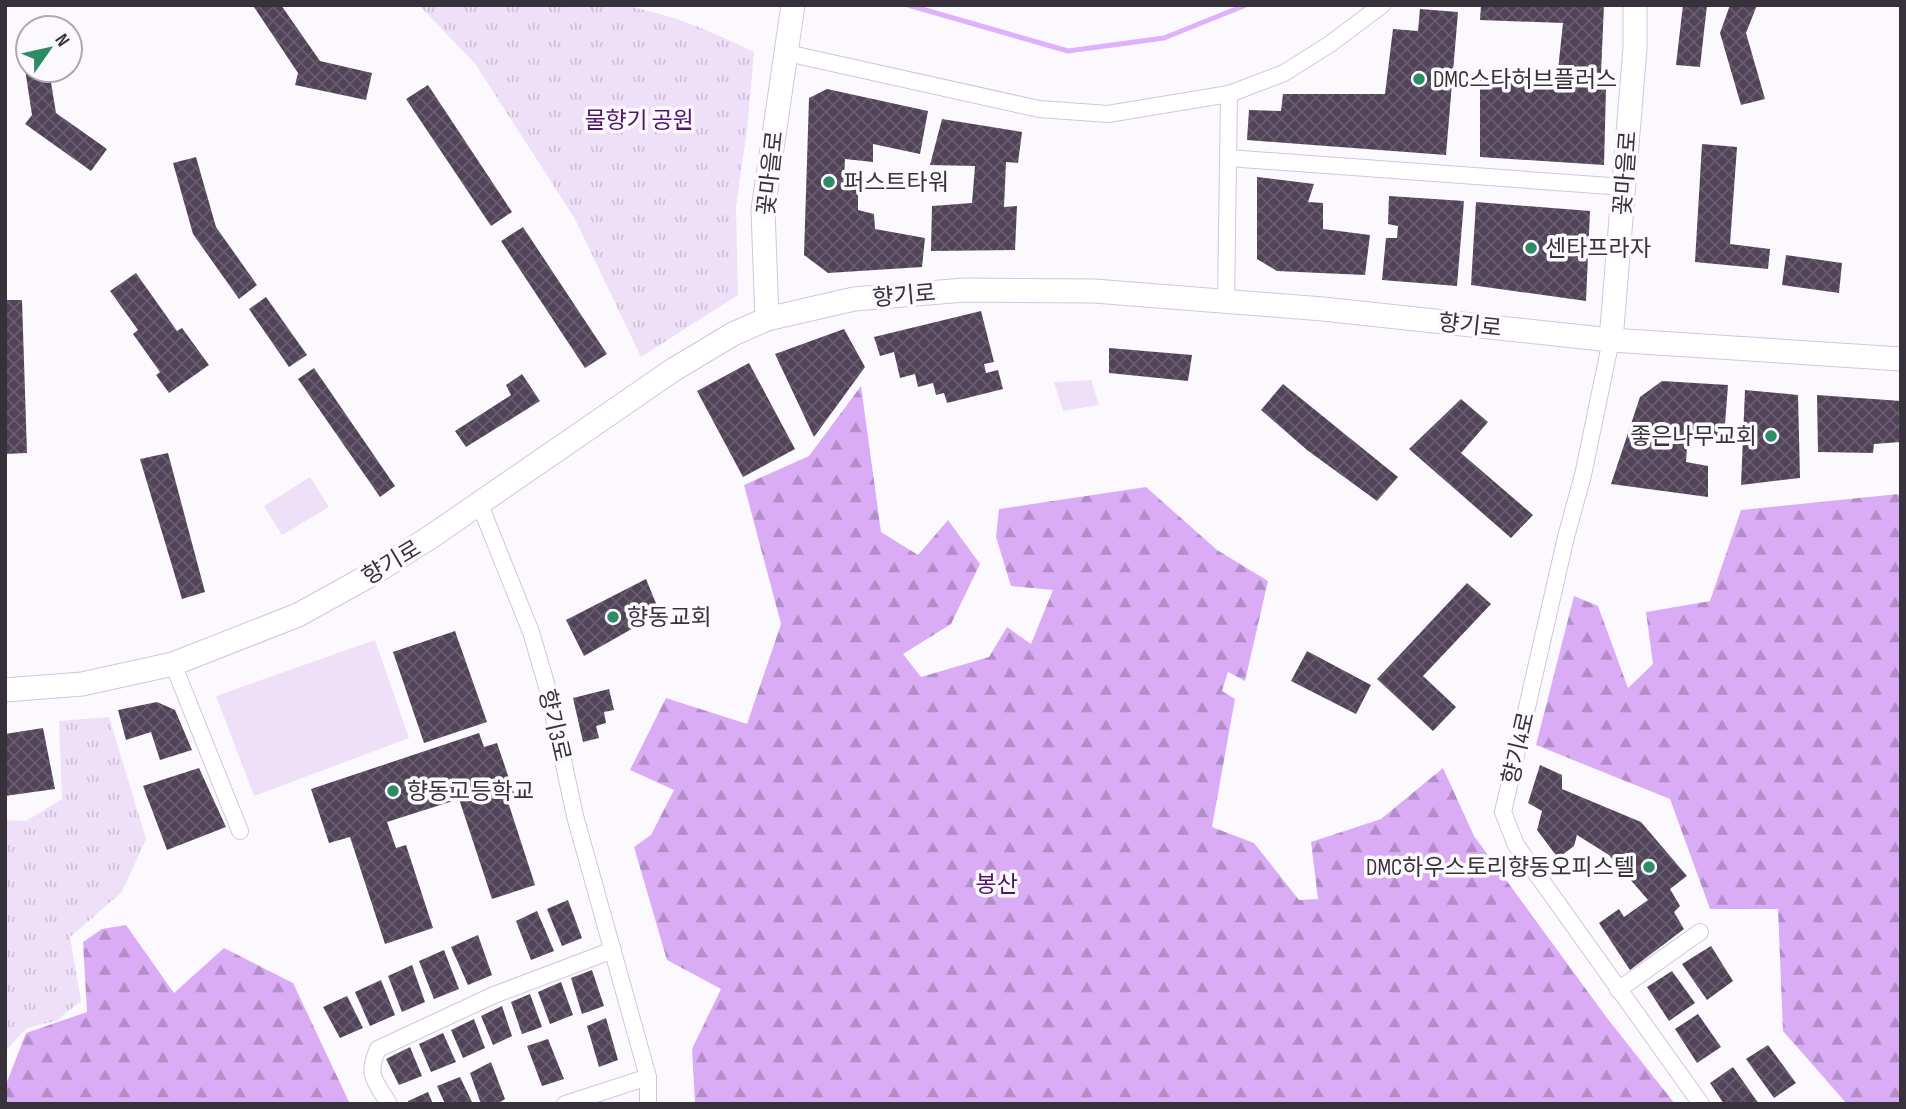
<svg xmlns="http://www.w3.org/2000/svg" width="1906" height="1109" viewBox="0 0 1906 1109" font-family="'Sofia Sans Condensed','Noto Sans KR',sans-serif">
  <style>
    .forest { fill: url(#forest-firs) }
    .park { fill: url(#park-tufts) }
    .pitch { fill: #efe0f9 }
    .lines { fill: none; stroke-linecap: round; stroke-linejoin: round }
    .stream { stroke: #dfb0fb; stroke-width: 5 }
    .building { fill: url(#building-cross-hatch) }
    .street-casing { stroke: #d3c4dd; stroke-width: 18 }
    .secondary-casing { stroke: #d3c4dd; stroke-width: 25 }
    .street { stroke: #fff; stroke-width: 16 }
    .secondary { stroke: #fff; stroke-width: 23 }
    .poi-dot { fill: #2b8c65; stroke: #fcf9fe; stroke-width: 2.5 }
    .labels { text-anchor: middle; stroke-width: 7; stroke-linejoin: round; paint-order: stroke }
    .poi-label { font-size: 23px; fill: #37313b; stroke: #fcf9fe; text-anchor: start }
    .park-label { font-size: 23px; fill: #50146b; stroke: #fcf9fe }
    .street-label { font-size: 23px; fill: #37313b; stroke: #fcf9fe }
  </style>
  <defs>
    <pattern id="forest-firs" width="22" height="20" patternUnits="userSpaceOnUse" patternTransform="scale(1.75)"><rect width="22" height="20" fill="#dbacf6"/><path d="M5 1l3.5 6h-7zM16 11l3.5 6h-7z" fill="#b28dc8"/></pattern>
    <pattern id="park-tufts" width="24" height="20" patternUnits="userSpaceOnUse" patternTransform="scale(1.75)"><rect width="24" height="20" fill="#efe0f9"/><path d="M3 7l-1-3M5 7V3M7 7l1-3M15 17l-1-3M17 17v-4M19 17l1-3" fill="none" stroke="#cec1d6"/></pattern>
    <pattern id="building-cross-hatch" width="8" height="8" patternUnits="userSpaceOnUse" patternTransform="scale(1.75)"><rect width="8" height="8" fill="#514459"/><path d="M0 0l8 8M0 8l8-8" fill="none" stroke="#685d6e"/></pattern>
  </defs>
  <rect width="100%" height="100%" fill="#fcf9fe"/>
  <g class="forest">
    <path d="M861,386L881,532L918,555L948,520L980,564L951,624L903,654L921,677L989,657L1007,627L1031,644L1053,590L1011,586L996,537L999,509L1146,487L1217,550L1268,581L1245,681L1228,672L1222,691L1235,699L1212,827L1254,843L1299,900L1318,899L1311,842L1381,819L1443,768L1474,836L1607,1018L1675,1104H695L692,1049L721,989L667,960L634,847L651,835L674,790L630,770L666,698L747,724L781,624L744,485L809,456Z"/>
    <path d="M1898,494L1901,498V1104H1847L1783,1031L1778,909H1710L1670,799L1536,745L1574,596L1598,606L1628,688L1653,664L1646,612L1710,601L1741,510Z"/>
    <path d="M126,925L174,993L224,948L293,983L350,1104H5V1087L26,1033L87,1012L83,942L102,929Z"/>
  </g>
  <g class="park">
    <path d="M419,5H622C673,15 707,29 754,52L747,131L736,206L738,295L641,357L575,219L476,65Z"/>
    <path d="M109,717L146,839L122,892L70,937L81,1001L56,1021L27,1028L7,1049L5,1054V820L26,821L62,799L59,721Z"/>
  </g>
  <g class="pitch">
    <path d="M1091,380L1099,405L1063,411L1054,382Z"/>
    <path d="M310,477L329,507L282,535L264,506Z"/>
    <path d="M375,640L409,738L254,796L216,696Z"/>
  </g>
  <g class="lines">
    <path class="stream" d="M908,5L1068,51L1164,38L1246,5"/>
  </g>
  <g class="building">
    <path d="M256,5H281L320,61L372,73L366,100L295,85L298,73L254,7Z"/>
    <path d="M1481,5H1604L1601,73L1558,70L1563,23L1480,20Z"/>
    <path d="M1683,5H1707L1700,67L1676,65Z"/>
    <path d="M1730,5H1757L1746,33L1765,99L1741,105L1720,33Z"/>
    <path d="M1420,9L1458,12L1446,155L1247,140L1249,110L1281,111L1283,94H1385L1393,29L1418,31Z"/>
    <path d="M28,34V70H49L56,113L107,149L91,171L25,124L32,115L20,36Z"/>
    <path d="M1480,79L1606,89L1604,165L1480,157Z"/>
    <path d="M428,85L512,212L491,226L406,99Z"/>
    <path d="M827,89L928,111L920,154L873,144V162L845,159L844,180L858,183V210L874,214L875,229L925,238L922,267L828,273L804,255L809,98Z"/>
    <path d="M942,119L1022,132L1018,163L1006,162L1004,207L1017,206L1015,250L931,251L932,206L972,203L975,166L930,165Z"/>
    <path d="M1702,144L1737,147L1730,244L1770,249L1768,269L1695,262Z"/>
    <path d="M196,157L216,227L257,285L239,299L193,234L173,163Z"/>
    <path d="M1257,177L1314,184L1308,202L1323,203V229L1370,235L1365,275L1277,271L1257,259Z"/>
    <path d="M1389,196L1464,201L1457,286L1382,280L1386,238H1397L1398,226L1388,224Z"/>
    <path d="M1476,202L1590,211L1586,301L1471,285Z"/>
    <path d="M523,227L607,354L585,368L501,241Z"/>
    <path d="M1786,255L1842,263L1839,293L1782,285Z"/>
    <path d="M136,273L177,331L182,328L209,365L169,393L156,375L160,372L133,334L138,330L110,291Z"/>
    <path d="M266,297L307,355L289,367L249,309Z"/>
    <path d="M5,300H22L27,453L5,454Z"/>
    <path d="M981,311L994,362L984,364L986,373L998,370L1003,389L947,403L944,393L936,395L933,383L918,387L915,374L900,378L894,352L880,356L874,337Z"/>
    <path d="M844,329L865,367L814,437L775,354Z"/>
    <path d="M1109,348L1192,355L1188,381L1109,373Z"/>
    <path d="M749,363L795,449L743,477L697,391Z"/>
    <path d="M314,368L395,486L380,497L298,379Z"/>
    <path d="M522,374L540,401L466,447L455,431L511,395L506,385Z"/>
    <path d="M1662,381L1728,385L1724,437L1688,434L1686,462L1708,466V497L1611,484L1640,397Z"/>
    <path d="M1283,384L1398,477L1377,501L1307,450L1261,410Z"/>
    <path d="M1745,390L1798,395L1800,478L1741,485Z"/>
    <path d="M1817,395L1901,401V442L1874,444L1873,453L1818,452Z"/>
    <path d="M1461,399L1488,422L1461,453L1533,515L1511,538L1409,449Z"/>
    <path d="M168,453L205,592L182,599L140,459Z"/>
    <path d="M646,579L660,613L584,656L566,620Z"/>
    <path d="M1467,583L1491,604L1423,676L1456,707L1433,731L1377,679Z"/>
    <path d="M455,631L487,722L424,743L393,652Z"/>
    <path d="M1307,651L1371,685L1356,714L1291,681Z"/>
    <path d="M609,689L614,710L604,712L606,723L596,726L599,738L583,742L573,698Z"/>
    <path d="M157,702L175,710L192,750L160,760L151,732L126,740L118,710Z"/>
    <path d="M43,728L55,789L5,796V734Z"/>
    <path d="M479,733L484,747L497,743L515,796L507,799L535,885L492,899L459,799L387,822L396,848L406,845L433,928L385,944L350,837L329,843L311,789Z"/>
    <path d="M1540,765L1562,775V789L1641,822L1687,876L1670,889L1680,906L1674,912L1684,929L1630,970L1599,923L1619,909L1624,917L1648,900L1609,855L1577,835L1574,846L1558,858L1537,830L1542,811L1528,803Z"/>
    <path d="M199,768L226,827L167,850L143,786Z"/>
    <path d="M568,900L582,938L562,946L547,909Z"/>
    <path d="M537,911L554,951L531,960L516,921Z"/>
    <path d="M478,935L492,975L468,985L451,947Z"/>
    <path d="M1711,946L1733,981L1707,1000L1682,964Z"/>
    <path d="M444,950L459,989L434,999L419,961Z"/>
    <path d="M412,965L425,1002L402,1012L388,976Z"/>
    <path d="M592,970L604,1006L582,1014L571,978Z"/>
    <path d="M1672,971L1695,1003L1669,1021L1647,987Z"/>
    <path d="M381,980L395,1015L370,1026L355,992Z"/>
    <path d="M561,982L573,1015L550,1024L538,992Z"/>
    <path d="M530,994L542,1027L522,1034L511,1002Z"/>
    <path d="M347,996L363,1028L340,1038L323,1007Z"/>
    <path d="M502,1006L512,1036L493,1045L481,1016Z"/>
    <path d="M1698,1014L1721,1047L1697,1063L1675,1029Z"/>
    <path d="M606,1018L618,1060L599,1067L587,1026Z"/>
    <path d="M474,1019L485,1048L463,1058L451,1030Z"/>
    <path d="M443,1033L456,1062L431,1072L419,1044Z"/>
    <path d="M548,1039L564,1079L542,1086L527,1046Z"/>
    <path d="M1768,1045L1796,1083L1774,1098L1746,1059Z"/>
    <path d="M410,1047L422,1076L399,1085L386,1059Z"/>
    <path d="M491,1062L505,1099L497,1104H481L470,1073Z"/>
    <path d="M1733,1067L1759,1104H1724L1710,1083Z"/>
    <path d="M460,1077L473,1104H445L437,1086Z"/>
    <path d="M428,1092L433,1104H409L408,1101Z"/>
  </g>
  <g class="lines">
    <defs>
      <g id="street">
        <path d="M787,53L1039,109L1108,114L1229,94L1284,73L1330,44L1382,5"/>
        <path d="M1228,158L1624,187"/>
        <path d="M1226,302L1229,94"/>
        <path d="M1611,340L1583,475L1566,537L1503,812L1516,845L1701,1104"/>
        <path d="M480,505L531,632L548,690L575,816L648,1077V1104"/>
        <path d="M173,664L240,831"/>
        <path d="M1618,990L1700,932"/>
        <path d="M389,1104C375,1081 366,1075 378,1049L494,995L613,950"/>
        <path d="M565,1104L648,1077"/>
      </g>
      <g id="secondary">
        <path d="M767,319L763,210L793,5"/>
        <path d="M1611,340L1635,48V5"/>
        <path d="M5,690L82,684L173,664L298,615L374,573L432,536L673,370L733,334L767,319L854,299L965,290L1094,291L1323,309L1611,340L1901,359"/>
      </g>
    </defs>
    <use href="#street" class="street-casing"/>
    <use href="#secondary" class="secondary-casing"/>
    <use href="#street" class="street"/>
    <use href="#secondary" class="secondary"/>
  </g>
  <g class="poi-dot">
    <circle cx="1419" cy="79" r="7"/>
    <circle cx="829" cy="182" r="7"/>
    <circle cx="1531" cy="248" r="7"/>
    <circle cx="1771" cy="436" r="7"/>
    <circle cx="613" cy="617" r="7"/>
    <circle cx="393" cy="791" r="7"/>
    <circle cx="1649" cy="867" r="7"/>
  </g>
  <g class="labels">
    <g class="poi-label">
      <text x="1433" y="87">DMC스타허브플러스</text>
      <text x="843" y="190">퍼스트타워</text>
      <text x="1545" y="256">센타프라자</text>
      <text x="1757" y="444" text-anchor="end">좋은나무교회</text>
      <text x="627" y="625">향동교회</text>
      <text x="407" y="799">향동고등학교</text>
      <text x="1635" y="875" text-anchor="end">DMC하우스토리향동오피스텔</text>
    </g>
    <g class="park-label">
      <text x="639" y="128">물향기 공원</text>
      <text x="997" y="892">봉산</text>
    </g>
    <g class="street-label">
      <text transform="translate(770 173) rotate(-84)" y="8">꽃마을로</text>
      <text transform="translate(1625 173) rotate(-86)" y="8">꽃마을로</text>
      <text transform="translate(904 295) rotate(-5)" y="8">향기로</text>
      <text transform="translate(1470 325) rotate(6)" y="8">향기로</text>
      <text transform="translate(391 562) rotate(-31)" y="8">향기로</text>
      <text transform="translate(555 725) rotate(77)" y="8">향기3로</text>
      <text transform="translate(1518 748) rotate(-77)" y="8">향기4로</text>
    </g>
  </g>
  <rect width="1906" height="1109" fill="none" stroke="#37313b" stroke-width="14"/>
  <g transform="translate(49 49) rotate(56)"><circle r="33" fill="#fcf9fe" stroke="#ada9b0" stroke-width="2"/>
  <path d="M0-5L12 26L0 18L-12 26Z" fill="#2b8c65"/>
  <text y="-10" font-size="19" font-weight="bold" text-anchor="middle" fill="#37313b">N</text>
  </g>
</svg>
